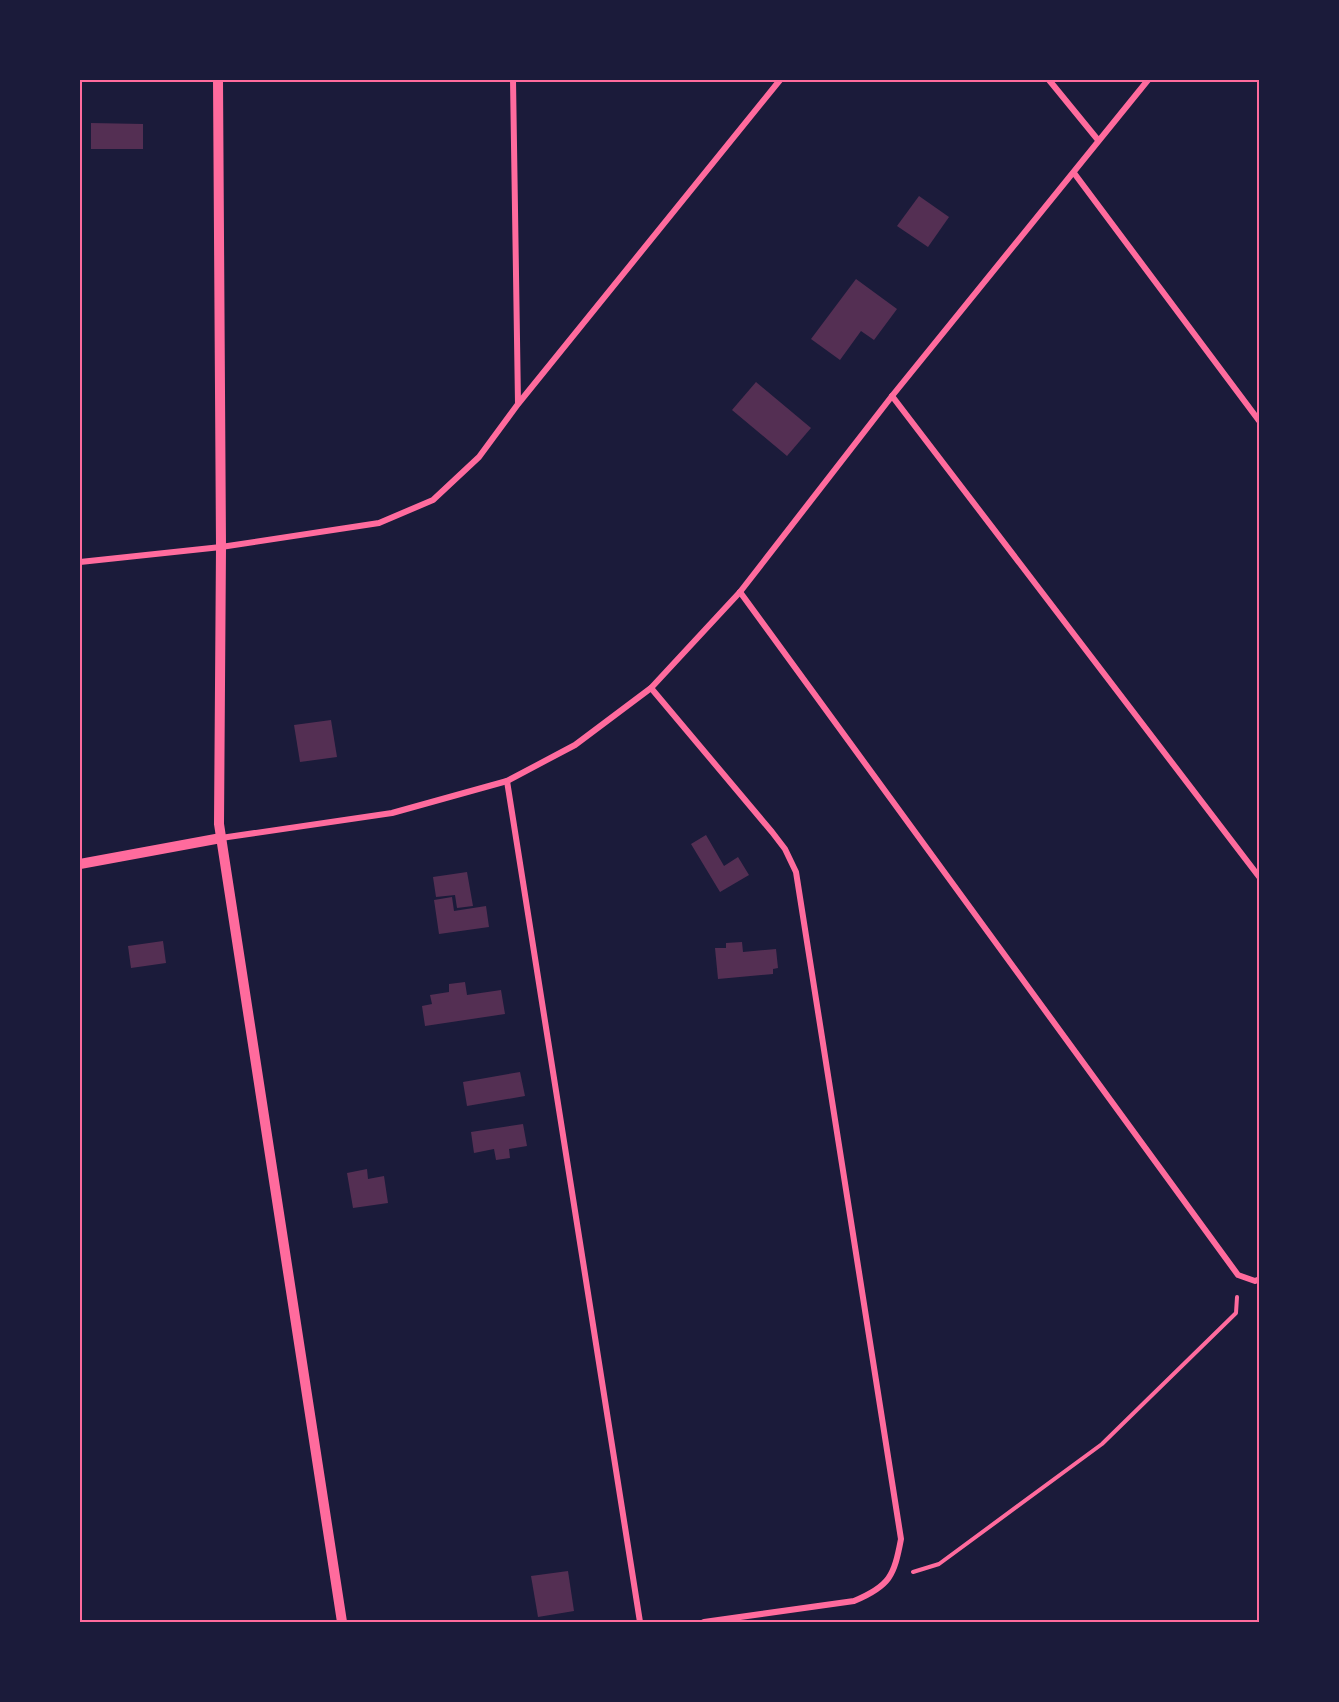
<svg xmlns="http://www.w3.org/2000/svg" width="1339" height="1702" viewBox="0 0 1339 1702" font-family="Cabin,sans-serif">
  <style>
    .building { fill: #542f53 }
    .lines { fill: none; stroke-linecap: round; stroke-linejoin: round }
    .path { stroke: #ff6b9d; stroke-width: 4 }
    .minor { stroke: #ff6b9d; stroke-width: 6 }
    .tertiary { stroke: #ff6b9d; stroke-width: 10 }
    .neatline { fill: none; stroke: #ff6b9d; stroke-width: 2 }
  </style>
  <rect width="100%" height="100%" fill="#1b1b3a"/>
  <g class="building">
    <path d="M91,123L143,124V149H91Z"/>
    <path d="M919,196L949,217L928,247L897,226Z"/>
    <path d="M856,279L897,309L874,340L861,331L840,360L811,339Z"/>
    <path d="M756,382L811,428L787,456L732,410Z"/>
    <path d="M331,720L337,757L300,762L294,725Z"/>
    <path d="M706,835L724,866L738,857L749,875L720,892L691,844Z"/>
    <path d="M467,872L473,906L457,908L455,895L436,897L433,877Z"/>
    <path d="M452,897L454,911L486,906L489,927L439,934L434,900Z"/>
    <path d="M163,941L166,963L131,968L128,946Z"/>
    <path d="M742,942L743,952L776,949L778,968L773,969V974L718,979L715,948H726V943Z"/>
    <path d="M465,982L467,995L501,990L505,1014L425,1026L422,1006L432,1004L430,995L449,992V984Z"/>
    <path d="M520,1072L525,1096L467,1106L463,1082Z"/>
    <path d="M523,1124L527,1146L509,1149L510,1158L496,1160L494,1149L474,1153L471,1132Z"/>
    <path d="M367,1169L368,1179L384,1176L388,1203L353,1208L347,1173Z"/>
    <path d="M568,1571L574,1611L538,1617L531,1576Z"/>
  </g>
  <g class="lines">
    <path class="path" d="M913,1572L939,1564L1102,1444L1236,1313L1237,1297"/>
    <g class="minor">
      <path d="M513,80L518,403"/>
      <path d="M1049,80L1098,140"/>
      <path d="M1074,173L1260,422"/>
      <path d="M892,396L1260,878"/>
      <path d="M80,562L221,547L379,523L433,500L479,457L518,404L780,80"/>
      <path d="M740,592L1238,1275L1255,1281L1260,1279"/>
      <path d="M651,688L772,832L785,849L796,872L901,1539C894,1576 890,1586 854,1601L704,1622"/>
      <path d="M507,781L640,1622"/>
      <path d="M221,838L392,813L507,781L575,745L651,688L740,592L892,396L1148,80"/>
    </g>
    <g class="tertiary">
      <path d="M218,80L221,547L219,824L342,1622"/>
      <path d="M80,864L221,838"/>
    </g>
  </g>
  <rect width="1339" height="1702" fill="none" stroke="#1b1b3a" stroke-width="162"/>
  <rect x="81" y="81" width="1177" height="1540" class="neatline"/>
</svg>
